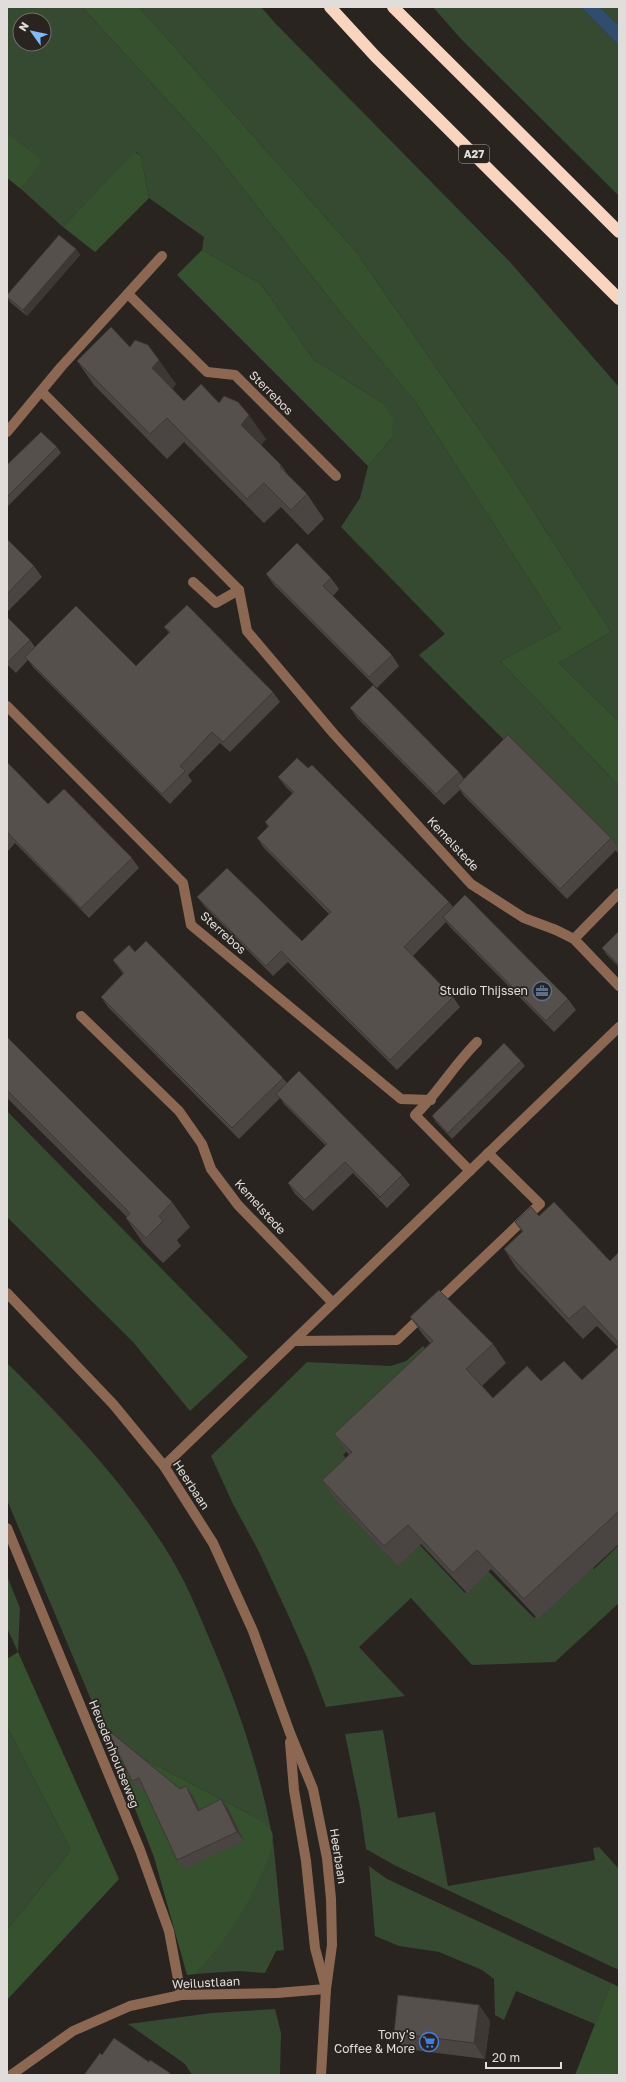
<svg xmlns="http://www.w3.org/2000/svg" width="626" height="2082" viewBox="0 0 626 2082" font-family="'Golos Text',sans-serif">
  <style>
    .green { fill: #364931; fill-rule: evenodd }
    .forest { fill: #36512e }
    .water { fill: #314d6e }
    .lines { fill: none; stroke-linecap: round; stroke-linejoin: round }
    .minor { stroke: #8c6852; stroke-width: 10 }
    .highway { stroke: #f9d5bf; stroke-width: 12 }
    .wall { fill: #4a4542 }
    .shaded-wall { fill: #3c3836 }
    .building { fill: #56504d; stroke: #3c3836 }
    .labels { text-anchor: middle; stroke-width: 3.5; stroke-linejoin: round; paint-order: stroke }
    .shield { fill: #292420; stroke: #a9a6a2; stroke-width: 1 }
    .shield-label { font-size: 11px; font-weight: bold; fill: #e0ddda }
    .street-label { font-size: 12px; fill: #e0ddda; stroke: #292420 }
    .poi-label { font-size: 12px; fill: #e0ddda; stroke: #292420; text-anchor: end }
  </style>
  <rect width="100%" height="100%" fill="#292420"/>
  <g class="green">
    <path d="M7,7H82L211,148L341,313L414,400L561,629L500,661L619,786V854C553,787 485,722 419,655L445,634L341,527L360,498L368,466L392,438L383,403L314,360L261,284L202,250L204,237L149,198L141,156L136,152L63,227L21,189L41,161L7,132ZM20,20H44V44H20Z"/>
    <path d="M139,7H261L276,24L510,262L619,387V722L559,663L611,632L505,467L357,253Z"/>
    <path d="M433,7H581L619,46V196L461,39Z"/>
    <path d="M600,7H619V26Z"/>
    <path d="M7,1111L248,1357L190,1411L133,1342L7,1217Z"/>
    <path d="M423,1346L452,1377L423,1379L343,1455L363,1476L418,1543L465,1593L488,1571L534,1618L569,1585L576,1550L594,1569L619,1545V1603L555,1662L472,1665L411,1598L359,1647L405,1696L326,1707L309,1662L290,1619L258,1550L233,1504L211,1456L307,1362L391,1366L406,1361Z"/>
    <path d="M7,1363C67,1422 126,1484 170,1556C186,1582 198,1611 209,1638C236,1700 258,1764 271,1830L251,1815L108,1740L7,1500Z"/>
    <path d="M7,1576L20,1608L18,1652L7,1628Z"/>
    <path d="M7,1727L71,1850L7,1930Z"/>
    <path d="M383,1730L398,1818L435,1812L448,1886L595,1860L593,1848L599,1847L619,1869V1970L394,1865L366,1849L360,1807L345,1734Z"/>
    <path d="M273,1840L284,1950L276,1951L265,1973L238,1971L196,1974C229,1934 259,1891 273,1840Z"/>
    <path d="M369,1866L387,1879L611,1983L595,2024L516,1991L504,2020L495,2015L494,1979L482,1970L439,1952L399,1946L375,1936Z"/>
    <path d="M275,2009L281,2033L280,2075H192L185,2064L128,2024L212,2013Z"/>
  </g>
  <g class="forest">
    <path d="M82,7H139L357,253L505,467L611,632L559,663L619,722V786L500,661L561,629L414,400L341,313L211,148Z"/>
    <path d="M7,132L42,161L21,189L7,178Z"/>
    <path d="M135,152L141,156L149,198L95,252L63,227Z"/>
    <path d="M202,250L261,284L314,360L383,403L393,418L392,438L368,466L177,275Z"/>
    <path d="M18,1652L119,1879L7,2000V1930L71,1850L7,1727V1659Z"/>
    <path d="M108,1740L251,1815C257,1819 267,1824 271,1830C281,1845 246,1906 237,1920C225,1940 210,1957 196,1974L187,1975L154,1857Z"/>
    <path d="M611,1983L619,1987V2075H575Z"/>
  </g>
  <path class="water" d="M581,7H600L619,26V46Z"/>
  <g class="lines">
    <g class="minor">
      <path d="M128,294L207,372L235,375L336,476"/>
      <path d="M42,392L239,590L247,631L334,734L471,884L524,918L556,930L574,939L619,986"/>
      <path d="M7,432L61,367L162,256"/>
      <path d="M193,582L216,603L239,590"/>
      <path d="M7,706L183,883L191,925L401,1099L431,1100"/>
      <path d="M574,939L619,893"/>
      <path d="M81,1016L179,1111L202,1144L211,1169L238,1205L333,1303"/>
      <path d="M470,1171L415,1115C438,1093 454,1065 477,1042"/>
      <path d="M7,1293L113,1404L164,1466L213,1543L253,1631L290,1733L313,1789L327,1858L331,1899L332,1945L326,1989L321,2075"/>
      <path d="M296,1341L397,1340L540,1204L488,1153"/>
      <path d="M164,1466L619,1027"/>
      <path d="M7,1528L140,1850L169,1931L181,1995"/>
      <path d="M290,1742L294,1790L306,1861L315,1948L325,1985"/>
      <path d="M11,2075L73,2031L130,2006L181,1995L277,1993L326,1989"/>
    </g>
    <g class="highway">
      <path d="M330,7L375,56L619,299"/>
      <path d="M393,7L619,232"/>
    </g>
  </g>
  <g class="wall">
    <path d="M76,249L80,255L27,316L10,302L7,297V295Z"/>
    <path d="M130,347L176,384L172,389L184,401L219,403L266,439L261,445L281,465L289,476L307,494L324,519L308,535L281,507L264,523L184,442L167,459L94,385L77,361Z"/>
    <path d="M57,447L61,453L7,507V465Z"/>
    <path d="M7,539L34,566L42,577L7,612Z"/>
    <path d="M266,574L331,578L339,589L333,596L392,655L399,666L377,688L274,585Z"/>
    <path d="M7,617L30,640L35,647L136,666L169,633L164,627L273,692L280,702L230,752L220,743L188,775L192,781L170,804L33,667L28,660L16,673L7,664Z"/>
    <path d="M350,708L459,772L464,779L611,838L618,848L567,899L464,796L460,790L444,805L358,719Z"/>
    <path d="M7,762L48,804L132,858L139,868L89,918L15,843L7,852Z"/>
    <path d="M308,768L449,902L453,907L568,999L576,1010L554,1032L451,928L446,922L413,956L453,997L460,1007L397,1070L288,962L273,976L205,907L197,897L302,941L329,914L264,848L257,838L268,827L265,822L293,794L286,787L278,777Z"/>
    <path d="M619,931V967L606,954L602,948Z"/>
    <path d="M135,952L283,1078L287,1083L402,1175L410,1185L387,1208L353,1173L313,1211L295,1194L288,1183L326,1146L284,1104L280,1098L239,1139L108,1007L101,997L123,974L113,960Z"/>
    <path d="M7,1037L172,1202L190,1227L177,1240L181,1246L163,1263L143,1243L126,1218L127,1217L7,1098Z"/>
    <path d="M521,1061L525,1066L452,1139L436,1122L432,1116Z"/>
    <path d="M539,1216L610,1261L619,1252V1544L538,1619L491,1569L467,1593L421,1544L398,1566L336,1500L322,1480L349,1455L334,1434L431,1344L424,1336L410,1317L493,1344L506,1363L482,1386L493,1398L541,1381L582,1380L618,1347L597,1326L583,1339L517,1269L504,1249L522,1232L515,1222Z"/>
    <path d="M107,1729L180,1789L193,1796L200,1810L221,1799L228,1808L244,1841L184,1869L177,1860L144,1788L139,1791L132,1781Z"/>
    <path d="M479,2005L490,2021L485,2059L405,2049L394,2033Z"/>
  </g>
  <g class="shaded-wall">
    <path d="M76,249L80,255L27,316L23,310Z"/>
    <path d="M159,360L176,384L169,393L152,368Z"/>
    <path d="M249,415L266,439L258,449L241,425Z"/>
    <path d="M186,1786L193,1796L204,1820L198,1811Z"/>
    <path d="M221,1799L228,1808L244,1841L237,1832Z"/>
    <path d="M479,2005L490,2021L485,2059L474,2043Z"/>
  </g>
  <g class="building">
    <path d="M59,235L76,249L23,310L7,297V295Z"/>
    <path d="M111,327L130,347L135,340L148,345L159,360L152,368L184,401L201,384L219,403L224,396L238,402L249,415L241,425L281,465L280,467L307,494L291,510L264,483L247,499L167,418L150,434L77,361Z"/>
    <path d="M41,432L57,447L7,497V465Z"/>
    <path d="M7,539L34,566L7,594Z"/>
    <path d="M297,543L331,578L323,586L392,655L369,677L266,574Z"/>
    <path d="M187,605L273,692L223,742L212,732L180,766L185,771L162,794L25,657L76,606L136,666L170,632L164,627Z"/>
    <path d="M7,617L30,640L8,662L7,661Z"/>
    <path d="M373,685L459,772L436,794L350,708Z"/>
    <path d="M508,735L611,838L560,889L457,786Z"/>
    <path d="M297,758L308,768L312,765L449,902L404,947L453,997L390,1060L281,951L266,966L197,897L227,868L302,941L331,912L257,838L269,826L265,822L294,792L278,777Z"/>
    <path d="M7,762L48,804L64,789L132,858L81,908L8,833L7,834Z"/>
    <path d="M465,895L568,999L546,1021L443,917Z"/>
    <path d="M619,931V963L618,964L602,948Z"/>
    <path d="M146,941L283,1078L232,1128L101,997L124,973L113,960L129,945L135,952Z"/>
    <path d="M7,1037L172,1202L159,1216L163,1221L146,1238L126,1218L130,1213L7,1090Z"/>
    <path d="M504,1043L521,1061L448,1133L432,1116Z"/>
    <path d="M299,1071L402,1175L380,1197L345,1162L305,1200L288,1183L327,1144L276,1094Z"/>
    <path d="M554,1202L610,1261L619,1252V1343L584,1306L569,1319L504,1249L523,1231L515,1222L531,1207L539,1216Z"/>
    <path d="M439,1290L493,1344L466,1369L493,1398L527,1366L541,1381L564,1361L582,1380L619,1346V1511L524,1599L477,1550L453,1573L408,1525L384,1546L322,1480L352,1452L334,1434L433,1341L410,1317Z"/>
    <path d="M107,1729L180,1789L186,1786L198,1811L221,1799L237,1832L177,1860L139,1778L132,1781Z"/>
    <path d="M398,1995L479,2005L474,2043L394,2033Z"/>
    <path d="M114,2038L149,2062L150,2060L170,2073L168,2075H84L100,2053L102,2055Z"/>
  </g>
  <defs>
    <symbol id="office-ring" viewBox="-11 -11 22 22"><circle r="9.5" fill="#292420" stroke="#5c6f8a" stroke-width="1.5"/><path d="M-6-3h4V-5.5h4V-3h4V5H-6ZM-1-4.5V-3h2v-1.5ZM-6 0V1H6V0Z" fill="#5c6f8a"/></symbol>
    <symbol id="supermarket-ring" viewBox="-11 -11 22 22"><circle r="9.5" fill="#292420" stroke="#3f7fe0" stroke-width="1.5"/><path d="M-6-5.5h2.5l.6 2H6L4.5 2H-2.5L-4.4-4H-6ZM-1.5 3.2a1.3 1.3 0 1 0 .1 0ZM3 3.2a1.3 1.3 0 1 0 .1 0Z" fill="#3f7fe0"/></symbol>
  </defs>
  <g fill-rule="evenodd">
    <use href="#office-ring" x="531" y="980" width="22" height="22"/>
    <use href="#supermarket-ring" x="418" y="2031" width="22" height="22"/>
  </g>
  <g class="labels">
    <rect class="shield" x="459" y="145" width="30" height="18" rx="3"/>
    <g class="shield-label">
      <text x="474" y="158">A27</text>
    </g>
    <g class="street-label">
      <text transform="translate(271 393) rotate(45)" y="4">Sterrebos</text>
      <text transform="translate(453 844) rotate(47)" y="4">Kemelstede</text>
      <text transform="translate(223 933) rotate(42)" y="4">Sterrebos</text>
      <text transform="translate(260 1207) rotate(48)" y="4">Kemelstede</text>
      <text transform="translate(191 1485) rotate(57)" y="4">Heerbaan</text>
      <text transform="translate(114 1754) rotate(68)" y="4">Heusdenhoutseweg</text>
      <text transform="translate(338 1856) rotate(81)" y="4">Heerbaan</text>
      <text transform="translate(206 1983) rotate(-3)" y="4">Weilustlaan</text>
    </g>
    <g class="poi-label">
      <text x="528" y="995">Studio Thijssen</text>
      <text x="415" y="2039">Tony's<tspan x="415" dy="14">Coffee &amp; More</tspan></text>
    </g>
  </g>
  <rect width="626" height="2082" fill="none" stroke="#e0ddda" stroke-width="16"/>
  <g transform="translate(32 32) rotate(303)"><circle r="19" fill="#292420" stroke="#726e6a"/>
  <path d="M0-3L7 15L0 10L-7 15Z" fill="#7bbef9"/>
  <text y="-6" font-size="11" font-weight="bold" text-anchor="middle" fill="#e0ddda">N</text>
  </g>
  <path d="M486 2062v6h75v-6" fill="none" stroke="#e0ddda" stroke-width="2"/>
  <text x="492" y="2062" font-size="12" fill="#e0ddda" stroke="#292420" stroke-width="3" paint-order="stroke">20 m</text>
</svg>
